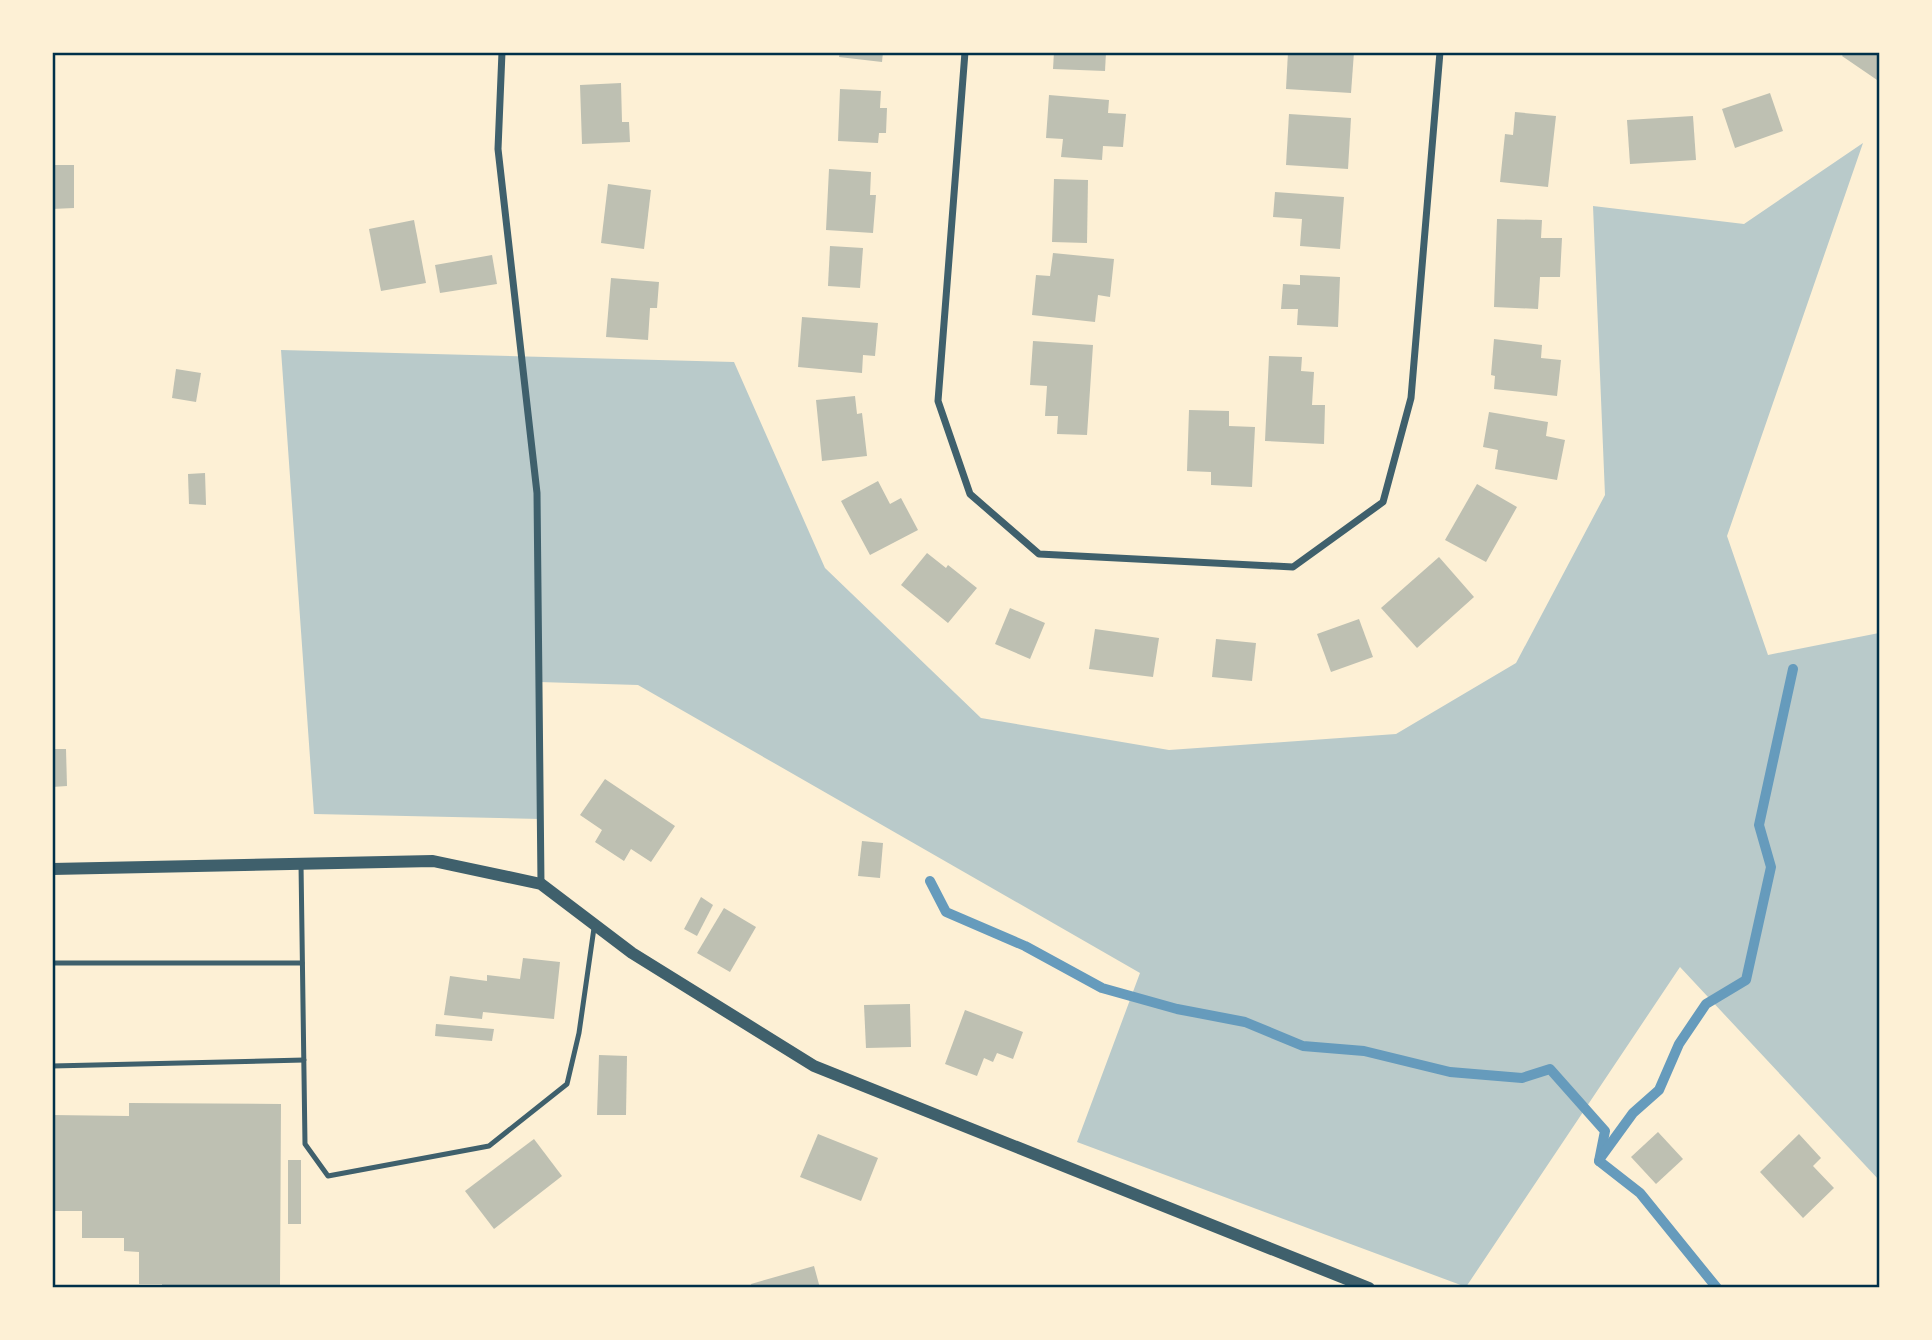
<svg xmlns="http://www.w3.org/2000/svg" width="1932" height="1340" viewBox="0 0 1932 1340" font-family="'DM Sans',sans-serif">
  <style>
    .green { fill: #b9caca }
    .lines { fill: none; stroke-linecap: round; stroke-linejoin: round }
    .stream { stroke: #669bbc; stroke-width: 10 }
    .building { fill: #bec0b2 }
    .service { stroke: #3f606c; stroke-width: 5 }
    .minor { stroke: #3f606c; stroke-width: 7 }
    .tertiary { stroke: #3f606c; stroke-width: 12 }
    .neatline { fill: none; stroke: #003049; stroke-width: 2.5 }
  </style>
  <rect width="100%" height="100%" fill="#fdf0d5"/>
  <path class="green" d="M1863,143L1727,536L1768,655L1879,633V1180L1680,967L1466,1287L1077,1142L1140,973L638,685L539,682L540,819L314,814L281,350L734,362L825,568L981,718L1169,750L1396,734L1516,663L1605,495L1593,206L1744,224Z"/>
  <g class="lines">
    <g class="stream">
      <path d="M930,881L946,912L1025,946L1102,988L1177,1009L1245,1022L1303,1046L1364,1051L1450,1072L1522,1078L1550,1069L1605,1131L1599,1161"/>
      <path d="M1601,1157L1633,1113L1659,1090L1679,1044L1706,1004L1746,980L1771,867L1759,825L1793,669"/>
      <path d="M1599,1161L1640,1193L1717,1288"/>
    </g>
  </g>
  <g class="building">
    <path d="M840,52H883L882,62L839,57Z"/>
    <path d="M1054,52H1106L1105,71L1053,69Z"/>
    <path d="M1288,52H1354L1351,93L1286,89Z"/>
    <path d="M1845,52H1880V82L1842,56Z"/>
    <path d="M621,83L622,122H629L630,142L582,144L580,85Z"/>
    <path d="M840,89L881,91L880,108H887L886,133H879L878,143L838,141Z"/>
    <path d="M1770,93L1783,131L1735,148L1722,109Z"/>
    <path d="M1049,95L1109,100L1108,113L1126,114L1123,147L1103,146L1102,160L1061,157L1063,139L1046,138Z"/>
    <path d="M1515,112L1556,116L1548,187L1500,182L1505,134L1513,135Z"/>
    <path d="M1289,114L1351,118L1348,169L1286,165Z"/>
    <path d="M1693,116L1696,160L1630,164L1627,120Z"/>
    <path d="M52,165H74V208L52,209Z"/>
    <path d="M829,169L871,172L870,195H876L873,233L826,230Z"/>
    <path d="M1054,179L1088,180L1087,243L1052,242Z"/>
    <path d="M608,184L651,190L644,249L601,243Z"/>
    <path d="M1275,192L1344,197L1340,249L1300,246L1302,219L1273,217Z"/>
    <path d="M1497,219L1542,220L1541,238H1562L1560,277H1540L1538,309L1494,307Z"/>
    <path d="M414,220L426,283L381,291L369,229Z"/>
    <path d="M830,246L863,248L860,288L828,286Z"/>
    <path d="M1053,253L1114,259L1110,297L1098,295L1095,322L1032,315L1036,275L1050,276Z"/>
    <path d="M492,255L497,284L440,293L435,265Z"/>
    <path d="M1300,275L1340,277L1338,327L1297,325L1298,309H1281L1283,284L1300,285Z"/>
    <path d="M611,278L659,282L657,308H650L648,340L606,337Z"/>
    <path d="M802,317L878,323L875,356L863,355L862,373L798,367Z"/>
    <path d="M1494,339L1542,345L1541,358L1561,360L1557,396L1494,389L1495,376L1491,375Z"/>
    <path d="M1033,341L1093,345L1087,435L1057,434L1058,416H1045L1047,386L1030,385Z"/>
    <path d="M1269,356L1302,357L1301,371L1314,372L1312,405H1325L1324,444L1265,441Z"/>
    <path d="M176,369L201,373L196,402L172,398Z"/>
    <path d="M855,396L857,414L862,413L867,456L822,461L816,400Z"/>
    <path d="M1189,410L1229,411V426L1255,427L1252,487L1211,485V472L1187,471Z"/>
    <path d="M1489,412L1548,422L1546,436L1565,440L1557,480L1495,469L1498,450L1483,447Z"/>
    <path d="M205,473L206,505L189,504L188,474Z"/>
    <path d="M878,481L890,504L901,498L918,530L870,555L841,501Z"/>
    <path d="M1477,484L1517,507L1486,562L1445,540Z"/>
    <path d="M927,553L946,568L948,565L977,588L948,623L901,585Z"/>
    <path d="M1439,557L1474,597L1417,648L1381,608Z"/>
    <path d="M1010,608L1045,623L1030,659L995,644Z"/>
    <path d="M1359,619L1373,657L1331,672L1317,634Z"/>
    <path d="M1095,629L1159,638L1153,677L1089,669Z"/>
    <path d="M1216,639L1256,643L1252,681L1212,677Z"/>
    <path d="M52,749H66L67,786L52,787Z"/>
    <path d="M605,779L675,826L651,862L631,849L624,861L595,842L602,830L580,815Z"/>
    <path d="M862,841L883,843L880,878L858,876Z"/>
    <path d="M701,897L713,905L697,936L684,929Z"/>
    <path d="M724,908L756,927L730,972L697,953Z"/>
    <path d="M523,958L560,962L554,1019L483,1012L482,1019L444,1015L450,976L487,981V975L520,979Z"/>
    <path d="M910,1004L911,1047L866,1048L864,1005Z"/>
    <path d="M965,1010L1023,1032L1013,1059L997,1053L993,1062L984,1058L977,1076L945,1064Z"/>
    <path d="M436,1024L494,1029L492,1041L435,1036Z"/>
    <path d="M599,1055L627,1056L626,1115H597Z"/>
    <path d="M129,1103L281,1104L280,1286L162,1288V1284H139V1252L124,1251V1238H82V1211H52V1115L129,1116Z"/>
    <path d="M1658,1132L1683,1159L1656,1184L1631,1157Z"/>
    <path d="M818,1134L878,1158L861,1201L800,1177Z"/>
    <path d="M1799,1134L1821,1158L1813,1166L1834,1188L1803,1218L1760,1172Z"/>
    <path d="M534,1139L562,1176L494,1229L465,1191Z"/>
    <rect x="288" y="1160" width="13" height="64"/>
    <path d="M814,1266L820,1288H752L751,1284Z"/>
  </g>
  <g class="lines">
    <g class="service">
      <path d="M301,864L305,1144L328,1176L489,1146L567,1084L579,1033L594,928"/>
      <path d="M52,963H302"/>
      <path d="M52,1066L304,1060"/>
    </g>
    <g class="minor">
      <path d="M502,52L498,149L537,493L541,884"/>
      <path d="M965,52L938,401L970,494L1039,554L1293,567L1383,502L1411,398L1440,52"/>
    </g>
    <path class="tertiary" d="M52,869L433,861L541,884L632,953L814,1066L1369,1288"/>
  </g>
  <rect width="1932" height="1340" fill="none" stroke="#fdf0d5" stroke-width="108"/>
  <rect x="54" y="54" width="1824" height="1232" class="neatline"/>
</svg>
